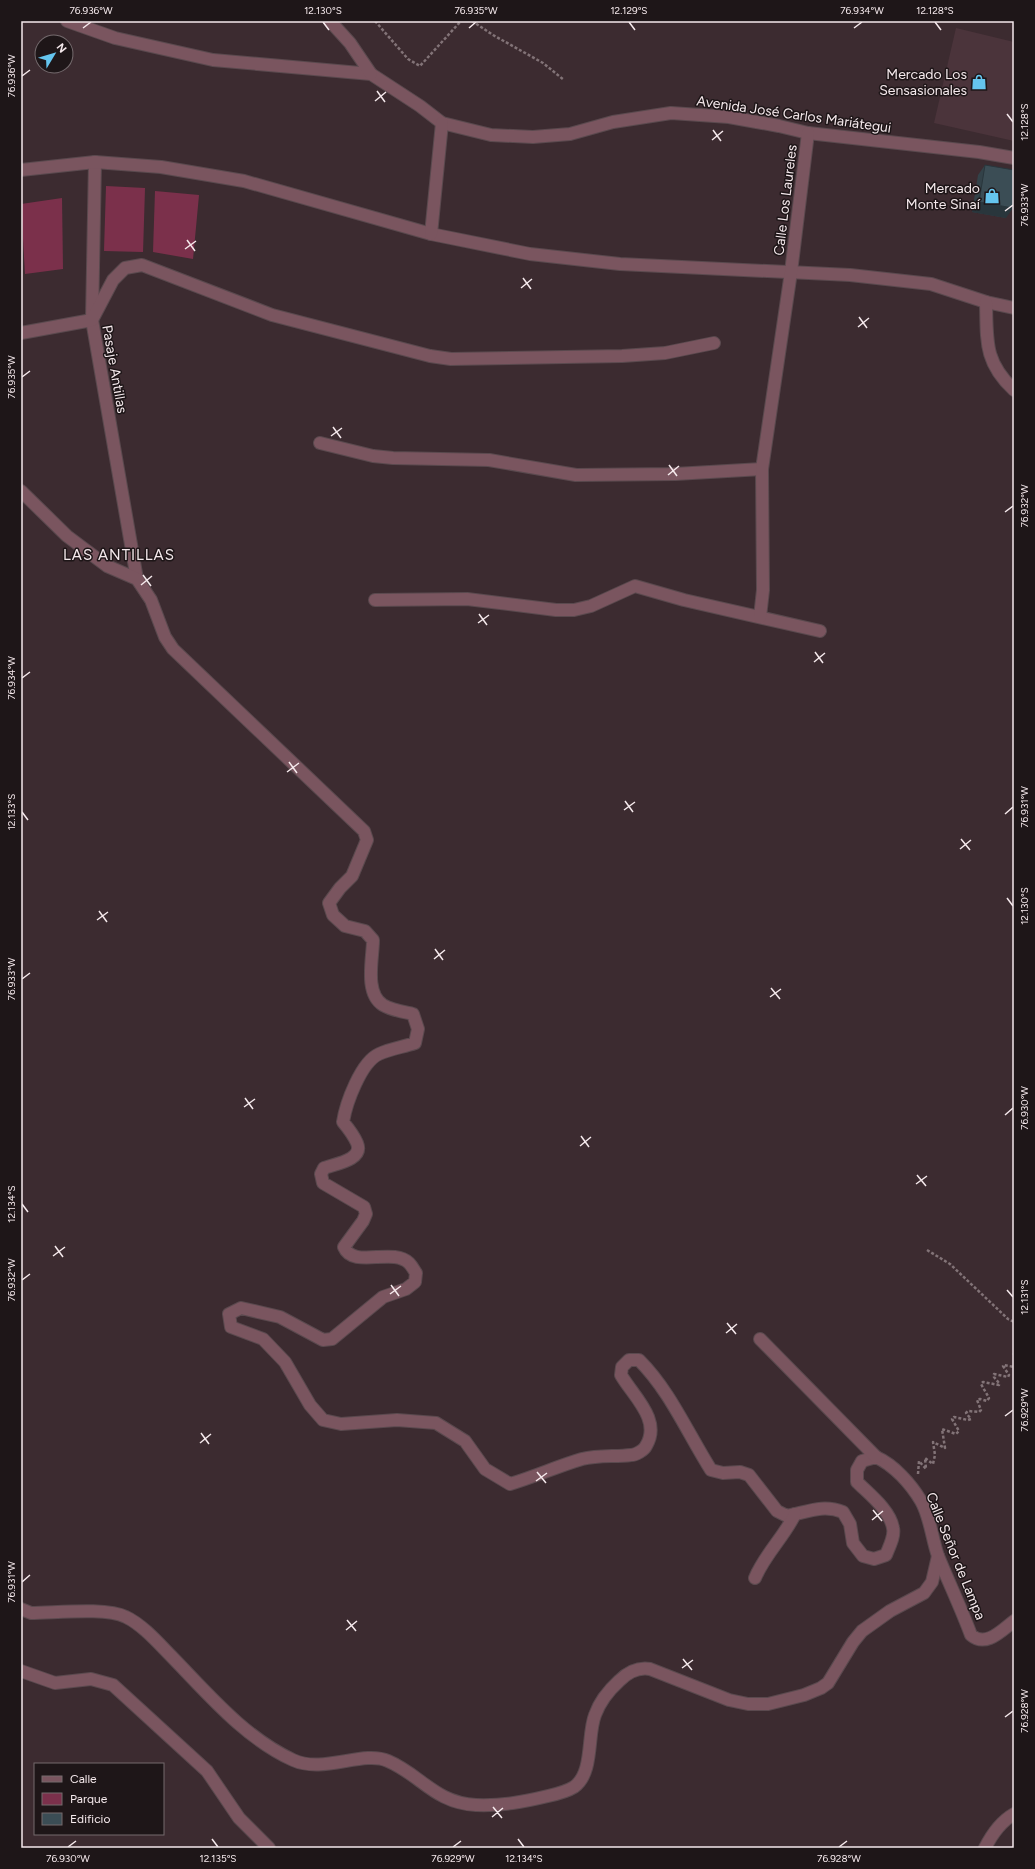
<svg xmlns="http://www.w3.org/2000/svg" width="1035" height="1869" viewBox="0 0 1035 1869" font-family="Figtree,sans-serif">
  <style>
    .built { fill: #4b343b }
    .green { fill: #7b304b }
    .lines { fill: none; stroke-linecap: round; stroke-linejoin: round }
    .minor-casing { stroke: #5a494e; stroke-width: 14 }
    .path { stroke: #827377; stroke-width: 2.5; stroke-dasharray: 3 2; stroke-linecap: butt }
    .minor { stroke: #7a555f; stroke-width: 12 }
    .wall { fill: #334249 }
    .shaded-wall { fill: #29363c }
    .building { fill: #3b4d55; stroke: #29363c }
    .ticks { fill: none; stroke: #f5e9ec; stroke-width: 1.5 }
    .labels { text-anchor: middle; stroke-width: 3; stroke-linejoin: round; paint-order: stroke }
    .poi-label { font-size: 14px; fill: #f5e9ec; stroke: #1e1618; text-anchor: end }
    .street-label { font-size: 14px; fill: #f5e9ec; stroke: #1e1618 }
    .neighbourhood-label { font-size: 15px; letter-spacing: 1px; fill: #f5e9ec; stroke: #1e1618 }
    .neatline { fill: none; stroke: #f5e9ec; stroke-width: 1.5 }
    .ticks-label { font-size: 10px; text-anchor: middle; fill: #f5e9ec }
  </style>
  <rect width="100%" height="100%" fill="#3c2b30"/>
  <path class="built" d="M956,28L1014,42V141L934,123Z"/>
  <g class="green">
    <path d="M106,186L145,188L143,252L104,251Z"/>
    <path d="M155,191L199,195L193,259L153,252Z"/>
    <path d="M62,198L63,269L25,274L21,204Z"/>
  </g>
  <g class="lines">
    <defs>
      <g id="minor">
        <path d="M67,21L115,38L213,60L371,74L420,106L442,123L491,135L533,137L570,134L613,122L671,113L729,117L779,126L808,133L979,152L1014,158"/>
        <path d="M330,21L350,43L371,74"/>
        <path d="M95,162L92,320L137,579"/>
        <path d="M21,170L95,162L161,167L244,181L431,234L530,254L620,264L850,275L931,284L986,302L1014,308"/>
        <path d="M431,234L442,123"/>
        <path d="M986,302C987,341 984,362 1014,390"/>
        <path d="M21,333L92,320L113,280L125,268L142,265L272,315L430,356L451,359L622,356L665,353L714,343"/>
        <path d="M320,443L373,456L393,458L489,460L576,475L675,474L762,469"/>
        <path d="M21,491L67,536L107,566L137,579L151,600L165,637L173,649L364,831L367,840L352,876L340,888L329,903L333,915L345,926L365,931L373,940C373,958 364,993 383,1005C391,1010 404,1012 413,1014L418,1029L415,1043C403,1047 390,1049 379,1054C361,1062 346,1103 343,1122C348,1128 354,1136 357,1143C364,1160 335,1164 324,1168L321,1174L323,1183L364,1207L366,1214L363,1221L344,1247C353,1269 393,1247 409,1263C412,1266 414,1270 416,1273L415,1282L406,1289L383,1297L332,1339L323,1340L280,1317L241,1308L229,1314L231,1327L263,1339L285,1362L310,1405L323,1420L341,1424L397,1420L436,1423L465,1441L485,1469L510,1484C534,1477 558,1466 582,1459C599,1455 615,1457 631,1455C636,1455 644,1450 646,1446C662,1420 633,1396 621,1375L622,1367L629,1360H639C670,1391 687,1432 711,1470L723,1473L740,1472L749,1475L777,1511L787,1516C807,1512 823,1504 843,1512L850,1524L853,1543L863,1556L874,1559L886,1555C889,1547 895,1536 893,1528C890,1510 869,1494 857,1482V1470L862,1461L876,1457C894,1465 911,1484 921,1501C930,1516 932,1539 938,1556C949,1583 961,1608 971,1635C986,1648 1002,1630 1014,1621"/>
        <path d="M375,600L467,599L556,610H574L591,606L635,586L684,600L820,631"/>
        <path d="M760,617L763,590L762,469L791,272L808,133"/>
        <path d="M760,1339L876,1457"/>
        <path d="M755,1578C765,1554 784,1537 795,1514"/>
        <path d="M21,1609L31,1613C55,1613 106,1607 126,1617C143,1625 160,1645 173,1658C209,1695 245,1738 293,1760C323,1774 363,1750 388,1761C421,1775 435,1803 476,1805C502,1806 523,1802 548,1796C557,1794 566,1792 574,1787C594,1773 587,1735 595,1715C600,1701 608,1691 619,1681C628,1672 638,1667 650,1669L729,1700L748,1704H768L804,1695L821,1688L828,1683L853,1642L862,1631L890,1611L924,1593L932,1582L938,1556"/>
        <path d="M21,1671L55,1683L91,1679L113,1685L207,1771L239,1818L269,1848"/>
        <path d="M985,1848C992,1834 1000,1822 1014,1814"/>
      </g>
    </defs>
    <use href="#minor" class="minor-casing"/>
    <g class="path">
      <path d="M375,21L408,59L420,66L461,21"/>
      <path d="M472,21L493,35L543,63L564,80"/>
      <path d="M927,1250L950,1264L1008,1319L1014,1322"/>
      <path d="M1014,1353V1355"/>
      <path d="M918,1474L919,1461L926,1469L925,1458L933,1464L935,1455L933,1442L945,1448L942,1429L956,1434L959,1431L952,1419L954,1417L968,1420L971,1419L966,1413L968,1411L979,1412L981,1410L977,1400L980,1399L987,1401L989,1398L981,1384L983,1382L999,1385V1383L994,1377V1374L1008,1377L1009,1375L1003,1366L1004,1365L1014,1367"/>
    </g>
    <use href="#minor" class="minor"/>
  </g>
  <path class="wall" d="M985,165L1006,218L972,212L978,175Z"/>
  <path class="shaded-wall" d="M979,202L1013,208L1006,218L972,212Z"/>
  <path class="building" d="M985,165L1014,170V200L1013,208L979,202Z"/>
  <path class="ticks" d="M323,22L329,30M629,22L635,30M935,22L941,30M83,28L91,22M469,28L476,22M854,28L862,22M22,76L30,70M377,91L385,102M375,101L386,92M1007,114L1013,122M713,130L721,141M712,140L723,131M1005,211L1013,205M187,240L195,251M185,249L196,241M523,278L531,289M521,288L532,279M859,317L867,328M858,327L869,318M22,377L30,371M333,427L341,438M331,436L342,428M669,465L677,476M668,475L679,466M1005,512L1013,506M143,575L151,586M141,585L152,576M479,614L487,625M478,623L489,615M815,652L823,663M814,662L825,653M22,678L30,672M289,762L297,773M287,772L299,763M625,801L633,812M624,810L635,802M22,812L28,820M1005,814L1013,807M961,839L970,850M960,849L971,840M1007,898L1013,906M99,911L107,922M97,920L108,912M435,949L443,960M434,959L445,950M22,979L30,973M771,988L780,999M770,997L781,989M245,1098L253,1109M244,1107L255,1099M1005,1115L1013,1108M581,1136L589,1147M580,1146L591,1137M917,1175L926,1186M916,1184L927,1176M22,1204L28,1212M55,1246L63,1257M53,1256L65,1247M22,1280L30,1274M391,1285L399,1296M1007,1290L1013,1297M390,1294L401,1286M727,1323L736,1334M726,1333L737,1324M1005,1416L1013,1410M201,1433L209,1444M200,1443L211,1434M537,1472L546,1483M536,1481L547,1473M873,1510L882,1521M872,1520L883,1511M22,1582L30,1575M347,1620L356,1631M346,1630L357,1621M683,1659L692,1670M682,1668L693,1660M1005,1717L1013,1711M493,1807L502,1818M492,1817L503,1808M212,1839L218,1847M518,1839L524,1847M68,1847L76,1841M453,1847L461,1841M839,1847L847,1841"/>
  <defs>
    <symbol id="shop-bare" viewBox="-9 -9 18 18"><path d="M-5-2.5h2.3a2.7 3.5 0 0 1 5.4 0H5L5.5 6h-11ZM-1.5-2.5h3a1.5 2.3 0 0 0-3 0Z" fill="#65c5ee" stroke="#1e1618" stroke-width="2.5" paint-order="stroke"/></symbol>
  </defs>
  <g fill-rule="evenodd">
    <use href="#shop-bare" x="968" y="71" width="22" height="22"/>
    <use href="#shop-bare" x="981" y="185" width="22" height="22"/>
  </g>
  <g class="labels">
    <g class="poi-label">
      <text x="967" y="79">Mercado Los<tspan x="967" dy="16">Sensasionales</tspan></text>
      <text x="980" y="193">Mercado<tspan x="980" dy="16">Monte Sinaí</tspan></text>
    </g>
    <g class="street-label">
      <text transform="translate(794 114) rotate(8)" y="5">Avenida José Carlos Mariátegui</text>
      <text transform="translate(785 200) rotate(-83)" y="5">Calle Los Laureles</text>
      <text transform="translate(115 369) rotate(80)" y="5">Pasaje Antillas</text>
      <text transform="translate(956 1556) rotate(68)" y="5">Calle Señor de Lampa</text>
    </g>
    <g class="neighbourhood-label">
      <text x="119" y="560">LAS ANTILLAS</text>
    </g>
  </g>
  <rect width="1035" height="1869" fill="none" stroke="#1e1618" stroke-width="44"/>
  <rect x="34" y="1763" width="130" height="72" fill="#1e1618" stroke="#746a6d"/>
  <rect x="42" y="1776" width="20" height="6" fill="#7a555f" stroke="#746a6d"/>
  <text x="70" y="1783" font-size="12" fill="#f5e9ec">Calle</text>
  <rect x="42" y="1793" width="20" height="12" fill="#7b304b" stroke="#746a6d"/>
  <text x="70" y="1803" font-size="12" fill="#f5e9ec">Parque</text>
  <rect x="42" y="1813" width="20" height="12" fill="#3b4d55" stroke="#746a6d"/>
  <text x="70" y="1823" font-size="12" fill="#f5e9ec">Edificio</text>
  <g transform="translate(54 54) rotate(52)"><circle r="19" fill="#1e1618" stroke="#746a6d"/>
  <path d="M0-3L7 15L0 10L-7 15Z" fill="#65c5ee"/>
  <text y="-6" font-size="11" font-weight="bold" text-anchor="middle" fill="#f5e9ec">N</text>
  </g>
  <rect x="22" y="22" width="991" height="1825" class="neatline"/>
  <g class="ticks-label">
    <text x="91" y="14">76.936°W</text>
    <text x="323" y="14">12.130°S</text>
    <text x="476" y="14">76.935°W</text>
    <text x="629" y="14">12.129°S</text>
    <text x="862" y="14">76.934°W</text>
    <text x="935" y="14">12.128°S</text>
    <text transform="translate(11 76) rotate(-90)" y="4">76.936°W</text>
    <text transform="translate(1024 122) rotate(-90)" y="4">12.128°S</text>
    <text transform="translate(1024 205) rotate(-90)" y="4">76.933°W</text>
    <text transform="translate(11 377) rotate(-90)" y="4">76.935°W</text>
    <text transform="translate(1024 506) rotate(-90)" y="4">76.932°W</text>
    <text transform="translate(11 678) rotate(-90)" y="4">76.934°W</text>
    <text transform="translate(1024 807) rotate(-90)" y="4">76.931°W</text>
    <text transform="translate(11 812) rotate(-90)" y="4">12.133°S</text>
    <text transform="translate(1024 906) rotate(-90)" y="4">12.130°S</text>
    <text transform="translate(11 979) rotate(-90)" y="4">76.933°W</text>
    <text transform="translate(1024 1108) rotate(-90)" y="4">76.930°W</text>
    <text transform="translate(11 1204) rotate(-90)" y="4">12.134°S</text>
    <text transform="translate(11 1280) rotate(-90)" y="4">76.932°W</text>
    <text transform="translate(1024 1297) rotate(-90)" y="4">12.131°S</text>
    <text transform="translate(1024 1410) rotate(-90)" y="4">76.929°W</text>
    <text transform="translate(11 1582) rotate(-90)" y="4">76.931°W</text>
    <text transform="translate(1024 1711) rotate(-90)" y="4">76.928°W</text>
    <text x="68" y="1862">76.930°W</text>
    <text x="218" y="1862">12.135°S</text>
    <text x="453" y="1862">76.929°W</text>
    <text x="524" y="1862">12.134°S</text>
    <text x="839" y="1862">76.928°W</text>
  </g>
</svg>
